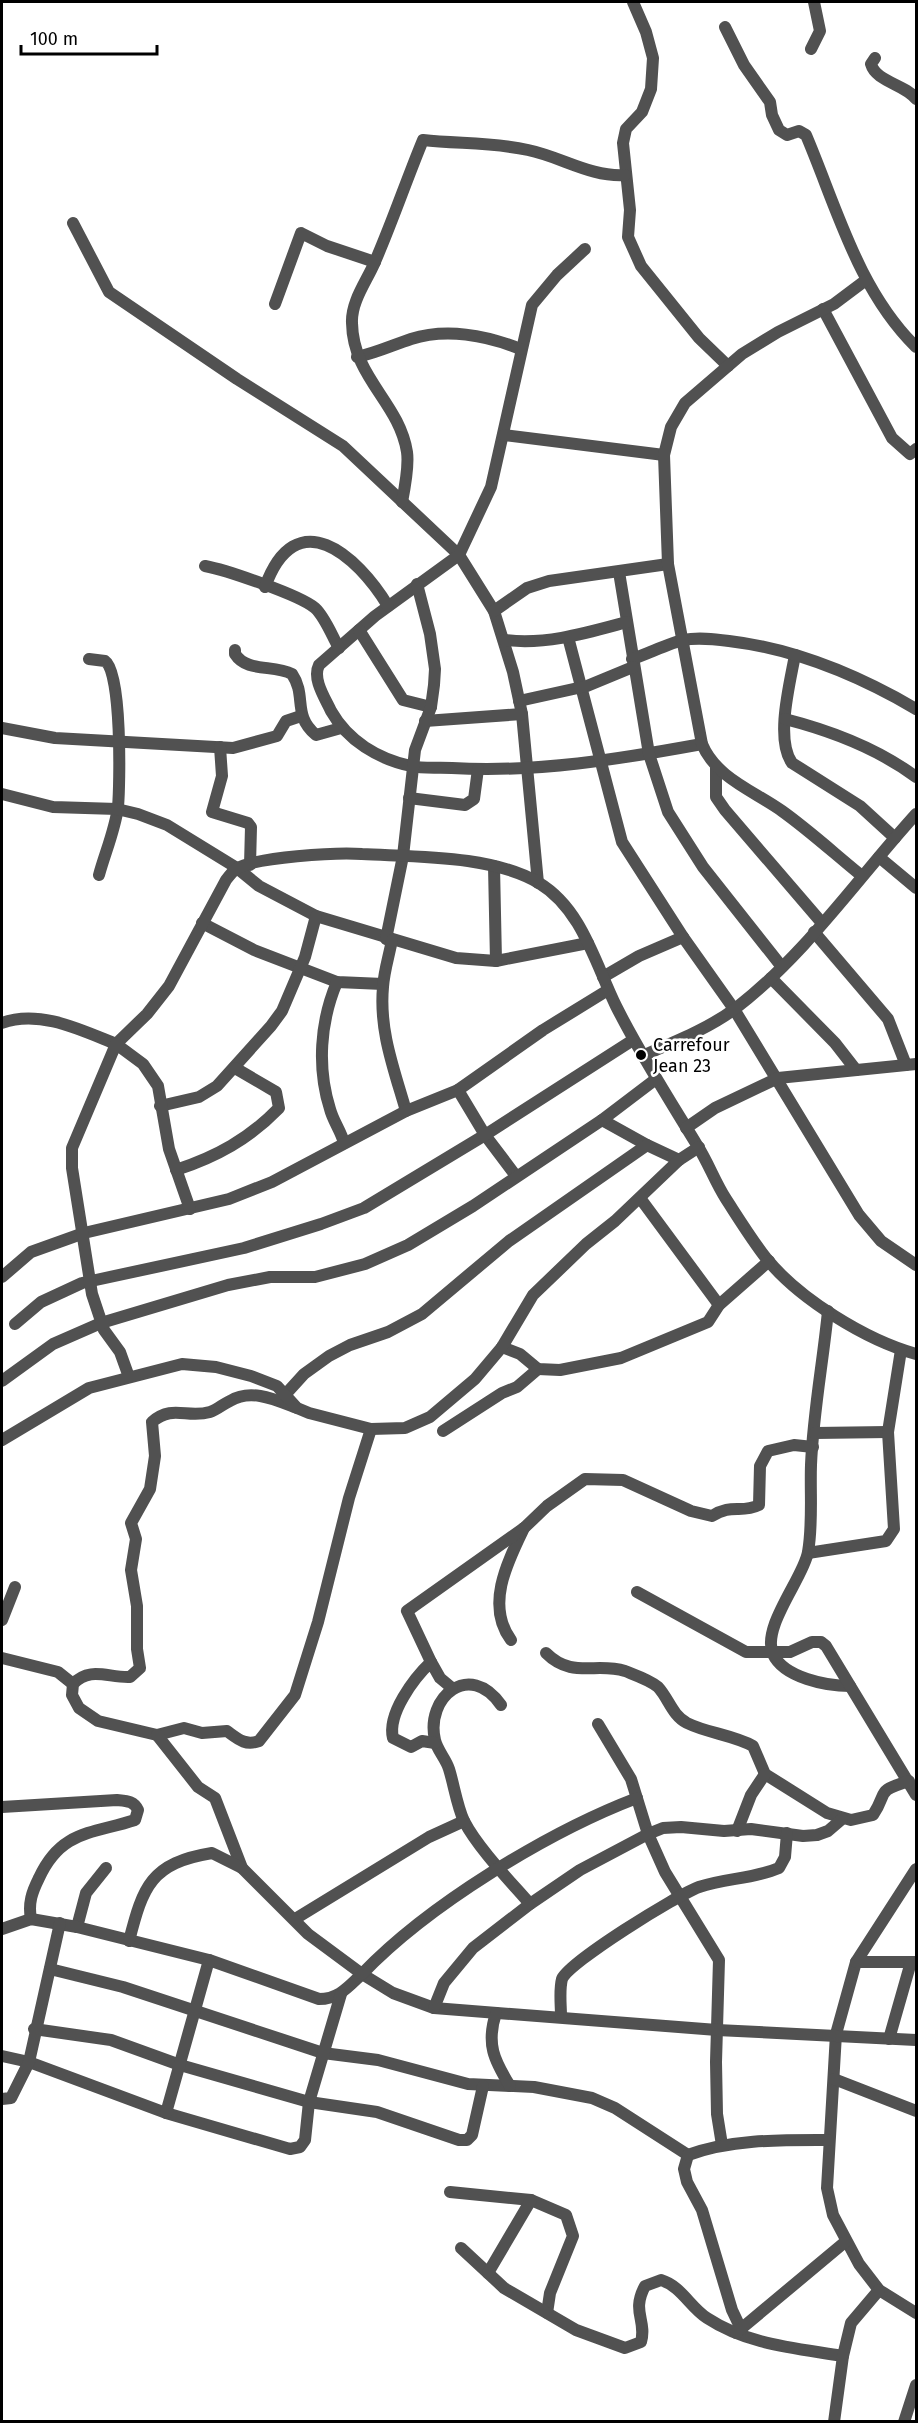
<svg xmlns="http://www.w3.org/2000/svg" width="918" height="2423" viewBox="0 0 918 2423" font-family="'Fira Sans',sans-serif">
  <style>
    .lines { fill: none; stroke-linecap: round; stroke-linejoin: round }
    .minor { stroke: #515151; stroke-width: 12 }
    .poi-dot { fill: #000; stroke: #fff; stroke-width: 2 }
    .labels { text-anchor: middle; stroke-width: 5; stroke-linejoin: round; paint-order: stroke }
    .poi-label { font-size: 18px; fill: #000; stroke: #fff; text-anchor: start }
  </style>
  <rect width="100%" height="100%" fill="#fff"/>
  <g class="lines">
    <g class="minor">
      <path d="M633,2L646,32L653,58L651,89L642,112L626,129L623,143L630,210L628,237L641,266L699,338L728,366"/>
      <path d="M725,27L744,65L770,102L772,115L779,130L787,135L799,131L806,135C837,208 858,290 916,347"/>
      <path d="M811,49L820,31L814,2"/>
      <path d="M875,58L871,64C876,82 905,84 916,99"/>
      <path d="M73,223L109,292L237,379L343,446L459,555L494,611L513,672L522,714L538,883"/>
      <path d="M585,249L557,275L532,305L491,487L459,555L375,616L319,665C312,679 325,698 331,711C348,741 378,759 411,766C424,769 439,767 452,768C536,773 620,759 702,744"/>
      <path d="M275,304L301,233L327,246L375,262"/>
      <path d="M823,309L892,438L910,454L916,449"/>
      <path d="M357,357C376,353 393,345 411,339C446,328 486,335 520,349"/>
      <path d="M504,435L664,455"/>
      <path d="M402,502C405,487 409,466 407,452C399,402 353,378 352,323C351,302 366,282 374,264C392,223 406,181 423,140C458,144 493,142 528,150C562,157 590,177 625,175"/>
      <path d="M205,566C226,570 300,595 315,608C325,617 332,636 339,648"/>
      <path d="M619,572L649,754L668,812L703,867L782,967"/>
      <path d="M265,587C296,501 357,555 388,606"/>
      <path d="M494,611L527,588L549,581L668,564"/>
      <path d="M359,630L403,700L431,707"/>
      <path d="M568,637L622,842L683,937L734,1009L859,1215L881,1241L916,1265"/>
      <path d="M505,640C547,645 586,633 627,622"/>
      <path d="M235,650V654C247,673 274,664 292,674C307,696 292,715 316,735L341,728"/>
      <path d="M795,655C790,683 775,739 792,763L860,806L895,838"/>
      <path d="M89,659L105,661C122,672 120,784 118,807C115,830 105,853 99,875"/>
      <path d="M632,659C645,655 672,642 683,640C698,637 714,639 729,641C796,649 858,675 916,709"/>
      <path d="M519,701L587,686L633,667"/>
      <path d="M785,719C832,731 877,748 916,777"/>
      <path d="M425,721L522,714"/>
      <path d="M2,728L55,738L233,748L277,736L286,721L301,716"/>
      <path d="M220,747L222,776L212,812L248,823L251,827L250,865"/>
      <path d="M716,768V797L725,810L822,923"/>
      <path d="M2,794L53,807L117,809L138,814L167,825L237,868L259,886L316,916L456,958L496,961L588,943"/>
      <path d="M409,798L465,805L474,799L478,769"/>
      <path d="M879,857L916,888"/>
      <path d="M494,866L496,961"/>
      <path d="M862,876C836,855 810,831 782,811C754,791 716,778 702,744L668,564L664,455L671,427L685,403L742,354L778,332L834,304L866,280"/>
      <path d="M202,923L254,950L337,982L383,984"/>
      <path d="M814,932L888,1019L906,1065"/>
      <path d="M386,939L403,856L415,750L431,707L434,685L435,669L430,634L417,584"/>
      <path d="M392,940C389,956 384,971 383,987C379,1031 394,1069 406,1111"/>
      <path d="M603,977L639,956L683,937"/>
      <path d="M771,978L835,1043L856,1070"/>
      <path d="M337,982C320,1022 317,1068 330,1109C333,1121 341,1131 344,1143"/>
      <path d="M2,1023C39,1009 81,1030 116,1044L147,1014L169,986L226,880C229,876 232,872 236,869C254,857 339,852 362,854C416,857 492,855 539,883C582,909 595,963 616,1006C640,1054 669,1099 697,1145C708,1162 715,1182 726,1199C739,1219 752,1240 766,1258C799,1299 866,1340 916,1354"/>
      <path d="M642,1056C674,1042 708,1029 736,1008C806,954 857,879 916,814"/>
      <path d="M458,1090L485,1135L516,1176"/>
      <path d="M160,1106L199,1097L217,1086L271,1026L282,1011L305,957L316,916"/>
      <path d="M602,1120L647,1145"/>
      <path d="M686,1128L715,1108L778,1078L916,1064"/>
      <path d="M176,1170C216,1157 249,1139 279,1108L276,1092L235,1068"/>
      <path d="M640,1198L719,1305"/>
      <path d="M2,1277L31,1252L84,1233L229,1199L272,1182L406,1111L458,1090L543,1030L608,990"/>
      <path d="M828,1311C823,1362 813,1414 811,1465C810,1493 813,1524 808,1552C804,1577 761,1627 773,1654C784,1678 827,1686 850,1686"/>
      <path d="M15,1324L41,1302L82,1283L244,1248L321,1224L364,1208L485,1135L633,1040"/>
      <path d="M502,1347L520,1354L538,1369L560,1370L621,1358L708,1322L719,1305L769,1261"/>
      <path d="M129,1377L120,1352L104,1330L92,1294L72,1168V1148L116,1044L143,1064L158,1086L169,1149L190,1209"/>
      <path d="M2,1381L53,1344L101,1323L228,1285L270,1277H315L365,1264L408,1245L473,1206L602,1120L656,1079"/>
      <path d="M284,1396L304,1374L329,1356L350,1345L388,1332L422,1314L509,1241L647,1145L679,1160"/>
      <path d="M297,1408C276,1400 251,1388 230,1401C223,1404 217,1410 210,1412C187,1419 173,1404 152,1422L155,1456L150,1489L131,1523L136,1539L131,1570L137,1606V1649L140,1668L130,1677C108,1678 90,1666 73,1684L72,1695L79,1708L98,1721L157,1735L184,1728L202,1733L227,1731C238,1739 245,1746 259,1741L295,1695L318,1622L349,1498L371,1429"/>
      <path d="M443,1431L502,1393L517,1387L538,1369"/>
      <path d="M815,1433L888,1432"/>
      <path d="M2,1440L89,1388L182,1364L216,1367L251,1376L277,1386L297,1408L309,1413L371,1429L405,1428L430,1417L475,1379L502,1347L533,1295L586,1244L615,1221L679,1160L699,1147"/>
      <path d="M808,1553L886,1541L894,1529L888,1432L901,1350"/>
      <path d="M637,1592L746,1652H790L812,1642H821L826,1646L916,1795"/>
      <path d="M2,1620L15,1587"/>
      <path d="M511,1640C485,1605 508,1561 524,1528"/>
      <path d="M546,1653C572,1679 596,1662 625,1671C635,1675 650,1680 658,1687C669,1699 672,1715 687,1723C707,1733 733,1735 753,1746L765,1774L827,1813L851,1820L873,1815C889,1791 874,1792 909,1781"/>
      <path d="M2,1658L58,1672L73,1684"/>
      <path d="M431,1662L407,1611L524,1528L547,1506L585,1479L623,1480L691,1511L712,1516C732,1503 741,1514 759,1505L760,1466L768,1451L794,1445L813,1447"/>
      <path d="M501,1705C470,1660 425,1697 435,1740C437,1750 446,1759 449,1769C454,1785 457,1806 464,1821C478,1848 510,1881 530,1904"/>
      <path d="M598,1724L631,1779L648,1834L665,1872L719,1960L716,2062L717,2114L722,2145"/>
      <path d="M157,1735L198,1787L215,1798L242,1868"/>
      <path d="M435,1743L422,1741L411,1747L393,1738C387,1714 414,1678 431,1662L440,1678L452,1688"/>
      <path d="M2,1807L117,1800C127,1801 134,1801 138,1810L135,1820C92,1834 61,1830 39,1878C32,1892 28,1903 31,1919"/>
      <path d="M737,1831L751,1795L765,1774"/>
      <path d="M916,1869L856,1962L836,2034L827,2188L833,2215L859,2264L879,2290L916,2313"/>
      <path d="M295,1919L429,1837L464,1821"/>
      <path d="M77,1927L86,1893L106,1868"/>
      <path d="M2,1929L31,1919L77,1927L209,1960L319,1999C339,1999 348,1987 362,1974L393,1993L434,2008L717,2030L916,2040"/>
      <path d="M129,1941C143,1886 151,1863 212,1853L242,1868L308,1934L362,1974C428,1905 548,1832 637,1798"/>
      <path d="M856,1962H916"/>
      <path d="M50,1969L123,1987L323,2053L378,2060L468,2084L534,2087L592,2098L615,2108L688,2155"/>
      <path d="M434,2008L444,1983L473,1948L530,1904L580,1870L648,1834L663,1828L681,1827L724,1831L751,1829L803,1836L817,1835L828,1831L842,1819"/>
      <path d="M496,2013C486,2044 494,2060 510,2086"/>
      <path d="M561,2016C561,2005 559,1990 562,1979C569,1962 677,1895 699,1887C725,1878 753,1879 779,1868L785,1857L787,1833"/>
      <path d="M34,2029L111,2040L180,2065L309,2102L377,2112L459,2140H467L472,2135L483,2086"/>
      <path d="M889,2039L911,1962"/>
      <path d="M2,2056L29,2062L166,2113L290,2149L300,2147L305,2140L309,2102L341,1994"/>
      <path d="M834,2079L916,2111"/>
      <path d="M2,2099L11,2098L29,2062L60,1923"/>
      <path d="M166,2113L209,1960"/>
      <path d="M688,2155L684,2169L687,2182L702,2210L732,2310L741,2329"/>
      <path d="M688,2155C732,2139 782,2140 828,2140"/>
      <path d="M450,2192L531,2200L566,2215L573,2236L550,2293L547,2313"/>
      <path d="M461,2248L504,2288L576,2330L625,2348L641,2342C647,2320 631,2312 645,2286L661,2280C681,2286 690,2307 707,2318C748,2345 796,2348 843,2356"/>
      <path d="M488,2273L531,2200"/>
      <path d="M736,2333L845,2242"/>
      <path d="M834,2422L843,2356L851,2323L879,2290"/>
      <path d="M904,2422L916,2385"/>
    </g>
  </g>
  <circle class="poi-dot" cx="641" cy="1055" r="6"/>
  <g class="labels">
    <g class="poi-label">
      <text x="653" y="1051">Carrefour<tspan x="653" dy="21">Jean 23</tspan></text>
    </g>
  </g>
  <rect width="918" height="2423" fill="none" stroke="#000000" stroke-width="6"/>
  <path d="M21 45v9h136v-9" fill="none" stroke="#000000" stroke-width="3"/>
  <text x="30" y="45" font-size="18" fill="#000000" stroke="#ffffff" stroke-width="4.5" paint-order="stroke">100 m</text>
</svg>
